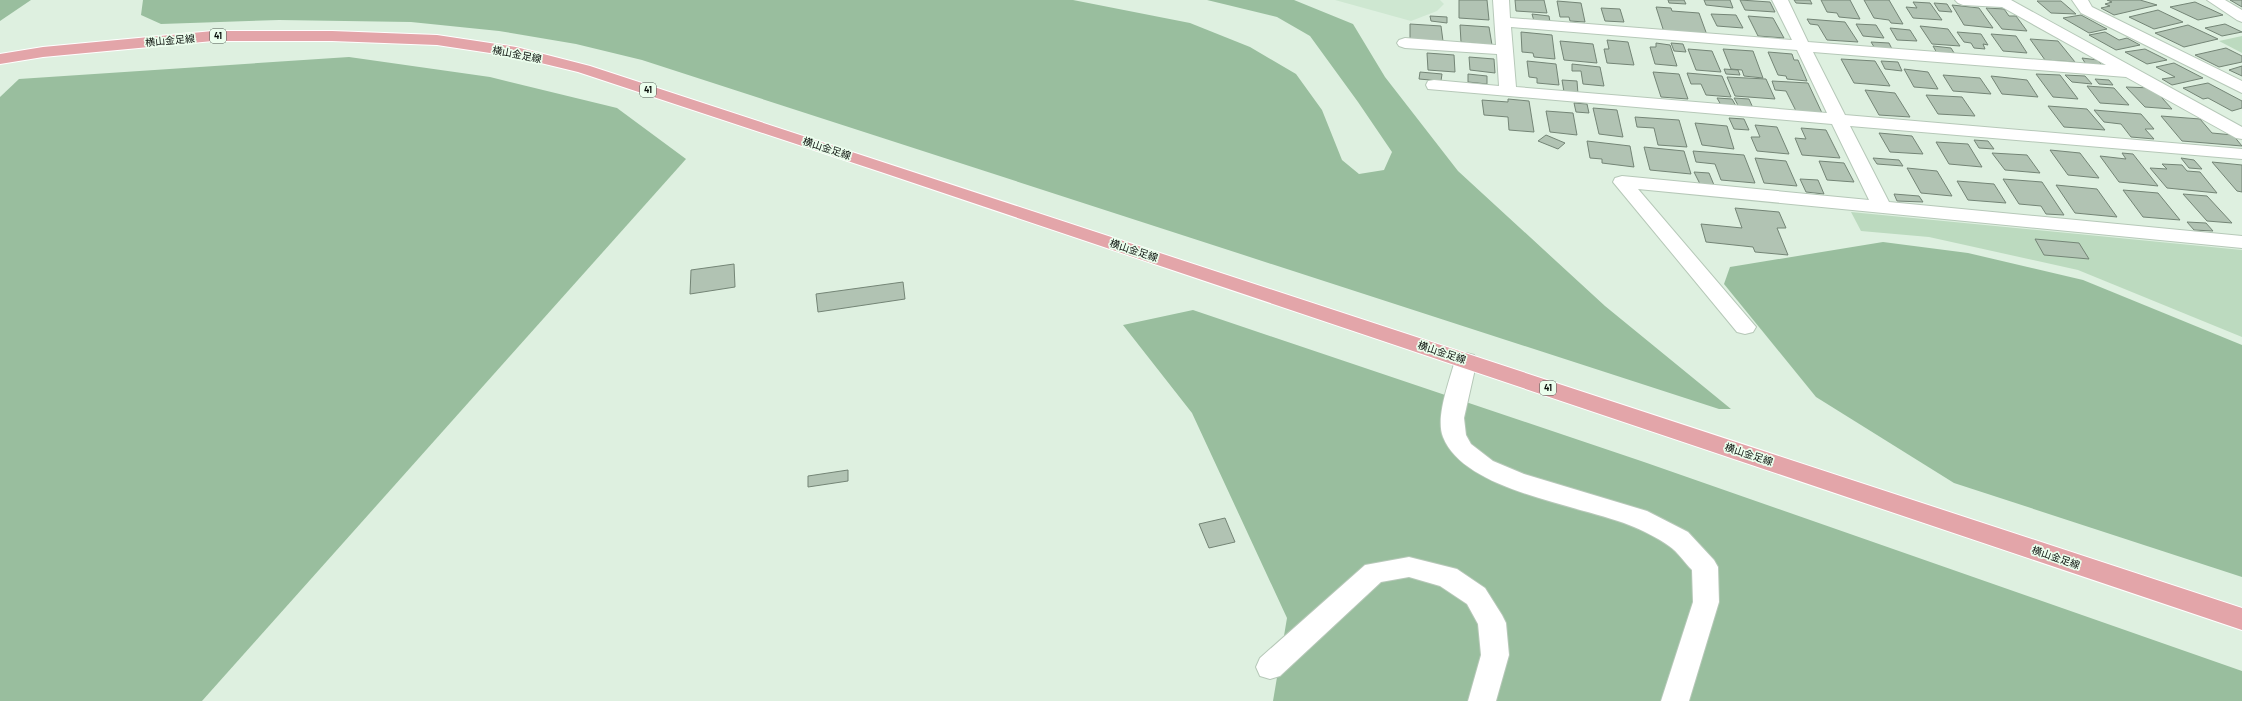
<svg xmlns="http://www.w3.org/2000/svg" width="2242" height="701" viewBox="0 0 2242 701" font-family="Barlow,'Noto Sans JP',sans-serif">
  <style>
    .built { fill: #cee7d1 }
    .green { fill: #bcdabf }
    .forest { fill: #99be9e }
    .building { fill: #b1c3b3; stroke: #748576 }
    .lines { fill: none; stroke-linecap: round; stroke-linejoin: round }
    .minor-casing { stroke: #b6c8b8; stroke-width: 2 }
    .major-casing { stroke: #fff; stroke-width: 2 }
    .minor { fill: #fff; fill-rule: evenodd }
    .major { fill: #e3a5a9; fill-rule: evenodd }
    .labels { text-anchor: middle; stroke-width: 3.5; stroke-linejoin: round; paint-order: stroke }
    .shield { fill: #ebfeed; stroke: #4e5850; stroke-width: 1 }
    .shield-label { font-size: 9px; font-weight: bold; fill: #0b110c }
    .street-label { font-size: 10px; fill: #0b110c; stroke: #ebfeed }
  </style>
  <rect width="100%" height="100%" fill="#def0e0"/>
  <path class="built" d="M1335,0H1440L1444,4L1437,11L1411,21Z"/>
  <g class="green">
    <path d="M2242,36V53L2219,41Z"/>
    <path d="M1851,212L2242,250V337L2078,270L1929,237L1861,231Z"/>
  </g>
  <g class="forest">
    <path d="M0,0H31L0,21Z"/>
    <path d="M143,0H1073L1190,23L1250,47L1296,74L1322,110L1342,160L1359,174L1384,170L1392,152L1358,102L1310,36L1277,17L1207,0H1294L1353,24L1385,77L1458,171L1605,306L1731,409H1719L642,60L576,44L499,31L411,22L279,20L161,24L141,15Z"/>
    <path d="M349,57L490,77L617,108L686,159L202,701H0V97L19,79Z"/>
    <path d="M1883,242L1968,253L2083,280L2242,345V577L1954,483L1816,397L1724,284L1730,267Z"/>
    <path d="M1193,310L1644,462L2242,671V701H1273L1287,618L1192,413L1123,325Z"/>
  </g>
  <g class="building">
    <path d="M1459,0H1487L1489,20L1459,18Z"/>
    <path d="M1515,0H1544L1547,13L1516,11Z"/>
    <path d="M1668,0H1684L1686,4L1669,3Z"/>
    <path d="M1704,0H1730L1733,8L1706,5Z"/>
    <path d="M1740,0L1770,2L1775,12L1745,10Z"/>
    <path d="M1794,0H1810L1812,4L1796,3Z"/>
    <path d="M1821,0H1850L1860,19L1839,17L1837,13L1827,12Z"/>
    <path d="M1864,0H1889L1903,24L1891,23L1889,20L1874,18Z"/>
    <path d="M2107,0H2140L2157,5L2114,15L2101,8L2110,6L2105,4L2112,2Z"/>
    <path d="M2230,0H2242V7Z"/>
    <path d="M1557,1L1581,3L1585,22L1570,21L1569,17H1560Z"/>
    <path d="M2037,1H2061L2076,14L2051,13Z"/>
    <path d="M1913,2L1930,3L1942,20L1913,18L1906,7L1917,8Z"/>
    <path d="M2195,2L2223,15L2198,20L2170,7Z"/>
    <path d="M1934,3L1947,4L1952,12L1939,11Z"/>
    <path d="M1952,5L1979,8L1993,28L1964,25Z"/>
    <path d="M1656,7L1671,8L1672,11L1699,13L1707,35L1664,32Z"/>
    <path d="M1601,8L1620,9L1624,22L1605,21Z"/>
    <path d="M1986,8L2004,9L2009,16H2016L2027,31L2002,29Z"/>
    <path d="M2158,10L2183,22L2154,29L2129,17Z"/>
    <path d="M1532,14L1549,16L1550,22L1534,21Z"/>
    <path d="M1711,14L1736,15L1743,28L1717,26Z"/>
    <path d="M2081,15L2107,29L2089,33L2063,18Z"/>
    <path d="M1430,16L1447,17V23L1431,21Z"/>
    <path d="M1748,16L1773,18L1784,38L1758,36Z"/>
    <path d="M1807,19L1845,22L1858,42L1827,40L1818,25L1810,24Z"/>
    <path d="M1410,24L1441,26L1443,41L1410,39Z"/>
    <path d="M1856,24L1876,25L1884,38L1863,36Z"/>
    <path d="M2225,24L2242,32L2222,36L2205,28Z"/>
    <path d="M1460,25L1489,27L1492,45L1461,42Z"/>
    <path d="M2188,25L2218,39L2184,47L2155,33Z"/>
    <path d="M1920,26L1948,29L1960,46L1932,44Z"/>
    <path d="M1890,28L1910,30L1917,41L1897,40Z"/>
    <path d="M1521,32L1552,35L1555,59L1534,57L1533,53L1522,52Z"/>
    <path d="M1957,32L1981,34L1988,45L1983,44L1985,49L1974,48L1971,43L1964,42Z"/>
    <path d="M2105,32L2119,40L2127,38L2140,45L2116,50L2089,35Z"/>
    <path d="M1991,34L2016,36L2027,53L2003,51Z"/>
    <path d="M2030,39L2058,41L2075,62L2045,60Z"/>
    <path d="M1607,40L1628,42L1634,65L1607,63L1604,49H1609Z"/>
    <path d="M1560,41L1593,44L1597,63L1564,60Z"/>
    <path d="M1871,42L1889,43L1893,51L1876,50Z"/>
    <path d="M1656,43L1670,45L1677,66L1655,64L1650,47H1656Z"/>
    <path d="M1671,43L1683,44L1686,52L1674,51Z"/>
    <path d="M1933,46L1951,48L1956,56L1938,55Z"/>
    <path d="M2226,48L2242,56V62L2219,67L2195,55Z"/>
    <path d="M1688,49L1712,51L1721,72L1696,70Z"/>
    <path d="M1723,49L1753,51L1763,78L1744,76L1742,70L1731,69Z"/>
    <path d="M2145,49L2167,60L2147,64L2125,52Z"/>
    <path d="M1768,52L1792,54L1794,60H1798L1807,81L1787,79L1786,76L1778,75Z"/>
    <path d="M1427,53L1454,55L1455,72L1428,70Z"/>
    <path d="M1469,57L1494,59L1495,73L1470,70Z"/>
    <path d="M2082,58L2098,60L2103,67L2087,66Z"/>
    <path d="M1841,59L1875,61L1890,86L1854,83Z"/>
    <path d="M1527,61L1556,64L1559,85L1537,83V78L1529,77Z"/>
    <path d="M1881,61L1898,62L1902,71L1885,69Z"/>
    <path d="M2174,63L2203,78L2172,85L2162,79L2175,77L2156,67Z"/>
    <path d="M1572,64L1600,67L1604,86L1583,84L1581,71H1572Z"/>
    <path d="M2242,66V76L2229,70Z"/>
    <path d="M1724,69L1738,70L1740,75L1726,74Z"/>
    <path d="M1904,69L1928,72L1938,89L1914,87Z"/>
    <path d="M1420,72L1442,74L1441,81L1419,79Z"/>
    <path d="M1653,72L1679,74L1688,99L1661,97Z"/>
    <path d="M1687,73L1722,76L1731,97L1706,95L1701,84H1691Z"/>
    <path d="M1468,74L1487,76V84L1468,82Z"/>
    <path d="M2036,74L2060,75L2078,99L2053,97Z"/>
    <path d="M1943,75L1980,78L1991,94L1953,91Z"/>
    <path d="M2065,75L2085,76L2092,84L2072,82Z"/>
    <path d="M1991,76L2027,80L2038,97L2002,94Z"/>
    <path d="M1727,77L1766,79L1775,99L1735,96Z"/>
    <path d="M2095,79L2109,80L2113,85L2099,84Z"/>
    <path d="M1562,80L1577,81L1578,94L1564,92Z"/>
    <path d="M1772,81L1808,83L1822,113L1796,111L1786,91L1775,90Z"/>
    <path d="M2208,83L2242,101V108L2232,111L2208,98L2203,99L2183,88Z"/>
    <path d="M2087,86L2114,88L2129,105L2100,103Z"/>
    <path d="M2126,87L2153,88L2172,109L2145,107Z"/>
    <path d="M1865,90L1895,93L1910,117L1879,115Z"/>
    <path d="M1926,95L1962,97L1975,116L1938,114Z"/>
    <path d="M1717,98L1732,99L1736,106L1721,105Z"/>
    <path d="M1734,98L1749,99L1753,108L1739,107Z"/>
    <path d="M1508,99L1529,101L1534,132L1509,130L1508,117L1484,115L1482,100L1508,102Z"/>
    <path d="M1574,103L1587,104L1589,113L1576,112Z"/>
    <path d="M2048,106L2087,109L2105,130L2064,127Z"/>
    <path d="M1593,108L1617,110L1623,137L1599,134Z"/>
    <path d="M2094,110L2141,114L2154,129H2145L2154,139L2131,137L2121,124L2104,122Z"/>
    <path d="M1546,111L1573,113L1577,135L1550,132Z"/>
    <path d="M2161,116L2200,119L2212,133L2233,135L2242,146L2182,141Z"/>
    <path d="M1635,117L1679,120L1687,147L1658,145L1654,128L1637,127Z"/>
    <path d="M1729,118L1744,119L1749,130L1734,129Z"/>
    <path d="M1695,123L1727,126L1734,149L1702,145Z"/>
    <path d="M1755,125L1777,127L1789,154L1757,151L1751,137H1760Z"/>
    <path d="M1801,128L1826,130L1840,158L1802,155L1795,138L1806,139Z"/>
    <path d="M1879,133L1912,136L1923,154L1890,152Z"/>
    <path d="M1546,135L1565,143L1558,149L1538,141Z"/>
    <path d="M1974,140L1988,141L1994,149L1979,148Z"/>
    <path d="M1587,141L1630,146L1634,167L1602,163V159L1590,158Z"/>
    <path d="M1936,142L1968,144L1982,167L1949,164Z"/>
    <path d="M1644,147L1684,151L1691,174L1650,170Z"/>
    <path d="M2050,150L2080,153L2099,178L2068,175Z"/>
    <path d="M1693,151L1744,155L1755,183L1721,180L1715,164L1696,162Z"/>
    <path d="M1992,153L2027,155L2040,173L2005,170Z"/>
    <path d="M2122,153L2133,154L2158,186L2119,182L2100,156L2126,159Z"/>
    <path d="M1755,158L1786,161L1797,186L1764,183Z"/>
    <path d="M1873,158L1899,160L1903,166L1877,164Z"/>
    <path d="M2181,158L2194,160L2202,169L2189,168Z"/>
    <path d="M1819,161L1844,163L1854,182L1827,180Z"/>
    <path d="M2212,162L2242,165V192L2237,191Z"/>
    <path d="M2162,164L2182,165L2187,171L2200,172L2217,193L2167,188L2150,168L2167,169Z"/>
    <path d="M1907,168L1937,171L1952,196L1921,193Z"/>
    <path d="M1694,172L1709,173L1714,185L1700,184Z"/>
    <path d="M1800,179L1818,180L1824,194L1806,192Z"/>
    <path d="M2003,179L2042,182L2064,215L2046,214L2041,206L2019,204Z"/>
    <path d="M1957,181L1994,184L2006,203L1968,200Z"/>
    <path d="M2056,185L2097,189L2117,217L2075,213Z"/>
    <path d="M2123,190L2158,193L2180,220L2143,217Z"/>
    <path d="M1894,194L1919,196L1923,202L1897,201Z"/>
    <path d="M2183,194L2207,196L2232,223L2207,221Z"/>
    <path d="M1735,208L1779,212L1786,228H1777L1788,255L1755,252L1753,247L1706,242L1701,224L1742,228Z"/>
    <path d="M2187,222L2206,223L2213,231L2194,230Z"/>
    <path d="M2035,239L2079,243L2089,259L2044,255Z"/>
    <path d="M734,264L735,287L690,294L691,270Z"/>
    <path d="M903,282L905,299L818,312L816,294Z"/>
    <path d="M848,470V481L808,487V476Z"/>
    <path d="M1225,518L1235,542L1209,548L1199,524Z"/>
  </g>
  <g class="lines">
    <defs>
      <g id="minor">
        <path d="M1493,0H1509L1510,18L1792,40L1772,0H1788L1808,42L2106,65L2002,7L1963,5L1958,3L1955,0H2011L2242,127V139L2236,138L2126,77L1813,52L1845,115L2242,149V159L1850,126L1889,202L2242,236V248L1638,189L1756,327L1753,332L1745,334L1737,332L1613,182L1615,178L1622,176L1869,200L1832,124L1428,89L1426,85L1428,81L1434,80L1499,86L1497,54L1405,48L1399,46L1397,43L1399,40L1405,38L1496,45ZM1511,27L1797,50L1827,113L1516,87Z"/>
        <path d="M2072,0H2088L2092,7L2242,81V93L2081,13Z"/>
        <path d="M2207,0H2225L2242,10V22L2237,20Z"/>
        <path d="M1466,353L1474,355L1477,360L1464,418L1466,435L1471,444L1493,461L1524,474L1647,511L1688,532L1714,560L1718,567L1719,602L1689,701H1661L1693,602L1692,570C1685,563 1678,552 1669,546C1658,538 1642,530 1629,525C1579,505 1464,491 1443,437C1435,417 1450,380 1455,360L1458,355Z"/>
        <path d="M1409,557L1457,569L1485,588L1502,615L1506,623L1509,655L1496,701H1468L1481,655L1478,624L1467,604L1440,586L1409,577L1381,582L1280,676L1270,679L1260,676L1256,667L1260,658L1365,565Z"/>
      </g>
      <path id="major" d="M213,31H332L437,35L516,47L590,66L2242,608V630L881,172L578,72L516,57L437,45L332,41H213L43,57L0,64V54L43,47Z"/>
    </defs>
    <use href="#minor" class="minor-casing"/>
    <use href="#major" class="major-casing"/>
    <use href="#minor" class="minor"/>
    <use href="#major" class="major"/>
  </g>
  <g class="labels">
    <g class="shield">
      <rect x="210" y="29" width="16" height="14" rx="3"/>
      <rect x="640" y="83" width="16" height="14" rx="3"/>
      <rect x="1540" y="381" width="16" height="14" rx="3"/>
    </g>
    <g class="shield-label">
      <text x="218" y="39">41</text>
      <text x="648" y="93">41</text>
      <text x="1548" y="391">41</text>
    </g>
    <g class="street-label">
      <text transform="translate(170 40) rotate(-5)" y="4">横山金足線</text>
      <text transform="translate(517 54) rotate(11)" y="4">横山金足線</text>
      <text transform="translate(827 148) rotate(18)" y="4">横山金足線</text>
      <text transform="translate(1134 250) rotate(18)" y="4">横山金足線</text>
      <text transform="translate(1442 352) rotate(18)" y="4">横山金足線</text>
      <text transform="translate(1749 454) rotate(18)" y="4">横山金足線</text>
      <text transform="translate(2056 557) rotate(19)" y="4">横山金足線</text>
    </g>
  </g>
</svg>
